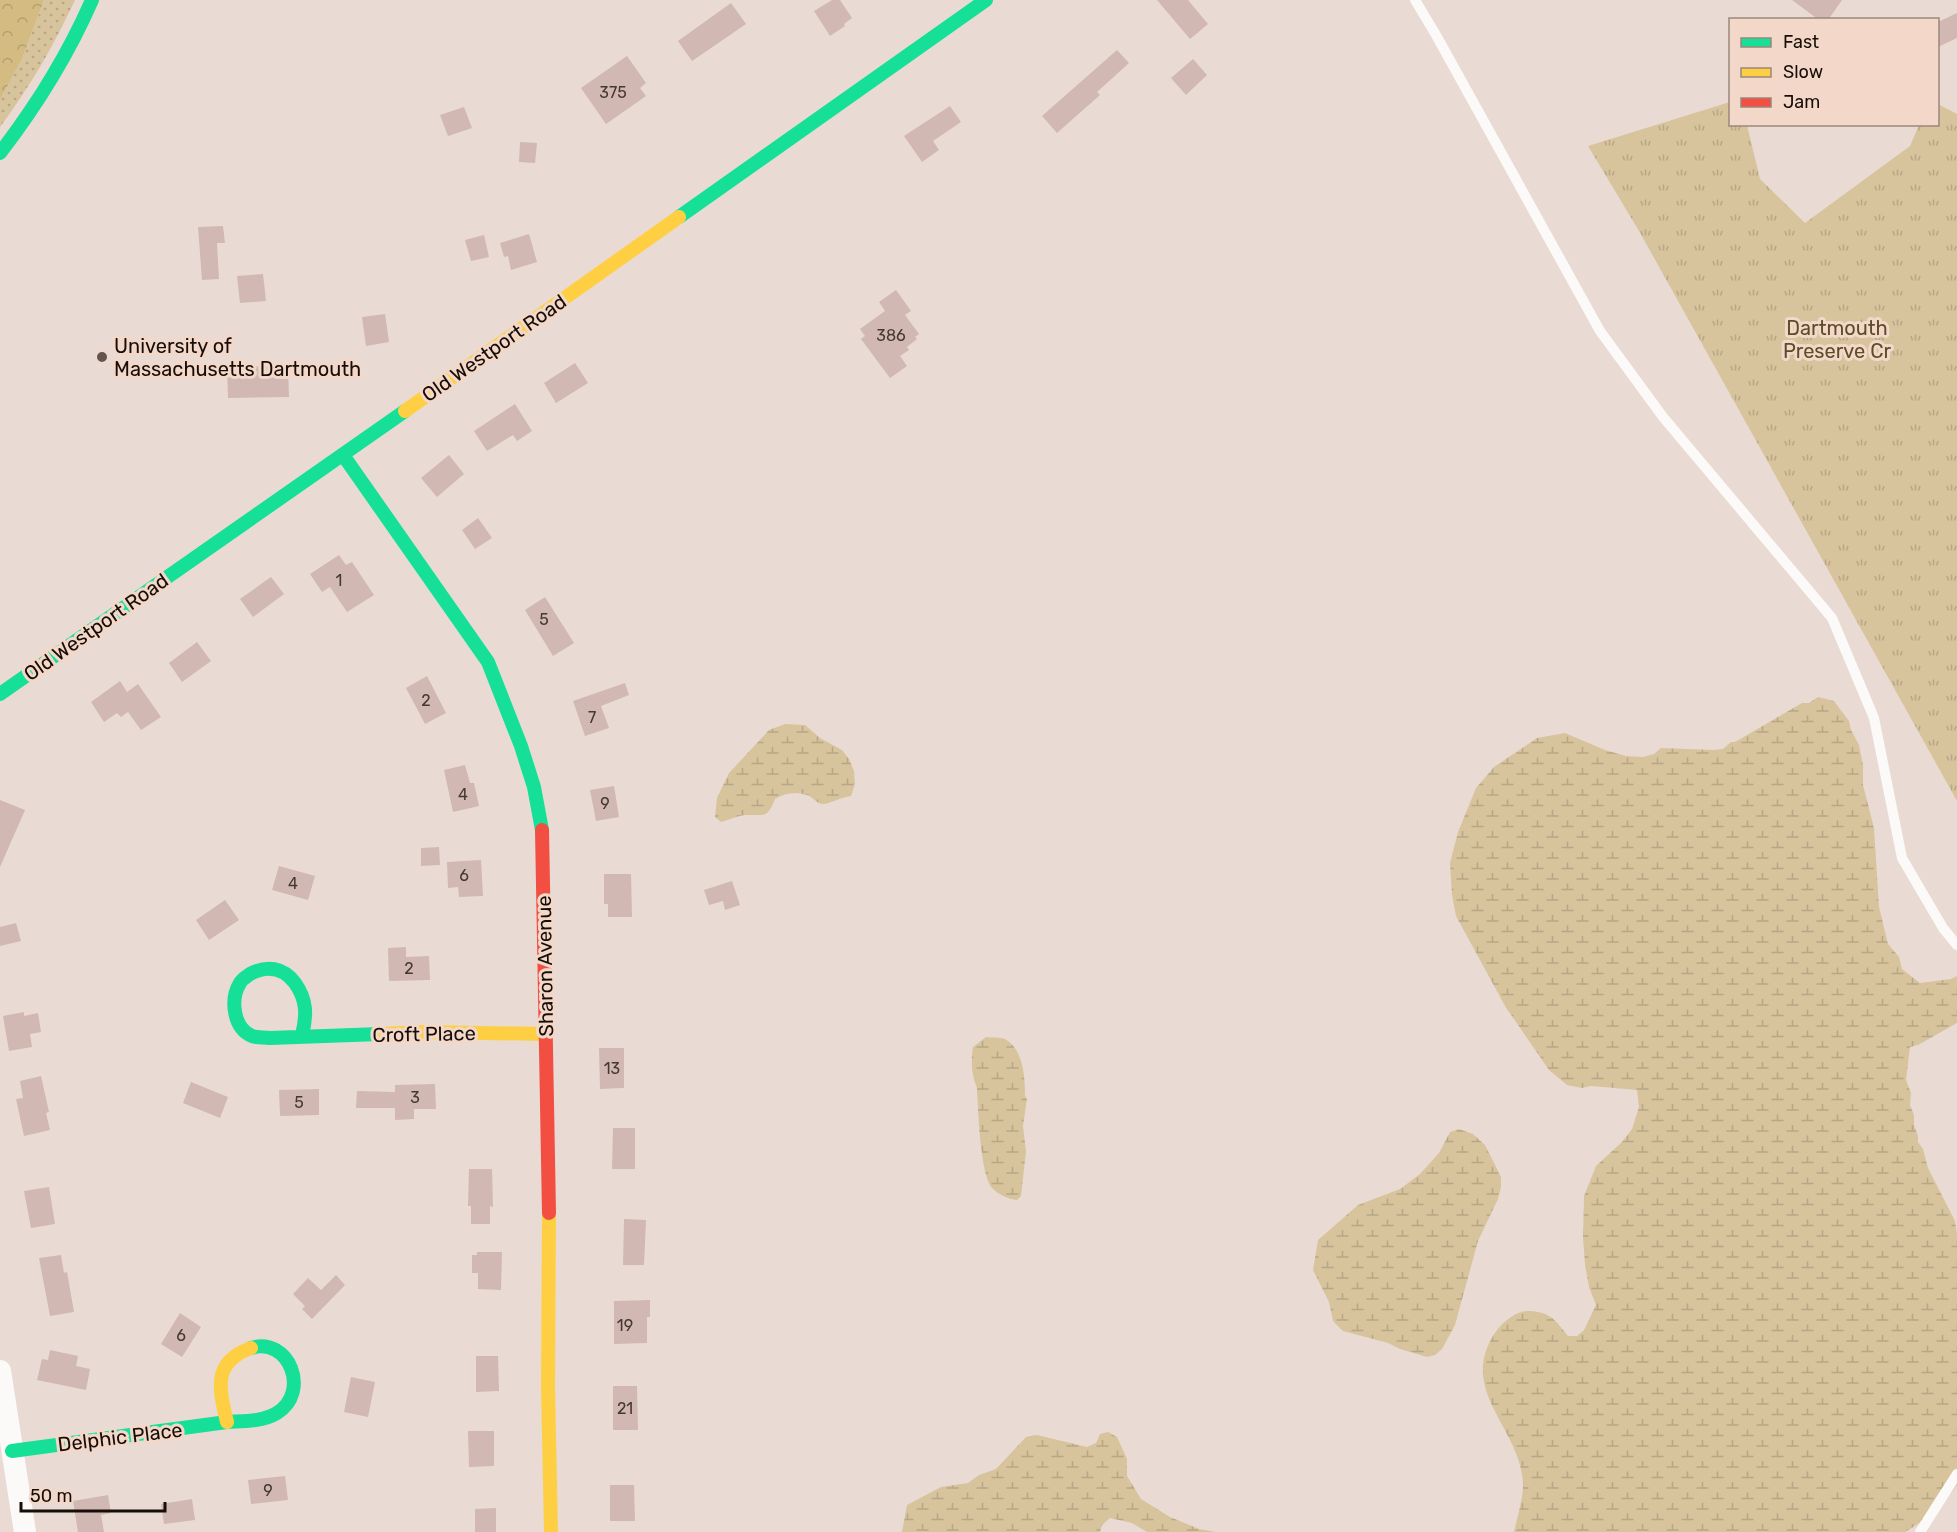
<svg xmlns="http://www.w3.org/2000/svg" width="1957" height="1532" viewBox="0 0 1957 1532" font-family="Rubik,sans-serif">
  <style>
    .grass { fill: url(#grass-dots) }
    .forest { fill: url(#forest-crowns) }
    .wetland { fill: url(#wetland-marsh) }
    .park { fill: url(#park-tufts) }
    .building { fill: #d1b8b2 }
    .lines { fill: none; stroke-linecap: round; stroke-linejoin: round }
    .lane { stroke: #fcfaf8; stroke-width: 10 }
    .street { stroke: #fcfaf8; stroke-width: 22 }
    .fast { stroke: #16e098; stroke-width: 14 }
    .slow { stroke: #ffcf43; stroke-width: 14 }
    .jam { stroke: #f24e42; stroke-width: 14 }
    .poi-dot { fill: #60554f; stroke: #f3d8c9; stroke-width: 2 }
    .labels { text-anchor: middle; stroke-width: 6; stroke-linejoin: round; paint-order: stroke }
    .number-label { font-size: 16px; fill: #453832 }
    .park-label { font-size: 20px; fill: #5b4d26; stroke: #f3d8c9 }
    .poi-label { font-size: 20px; fill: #160d08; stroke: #f3d8c9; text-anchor: start }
    .street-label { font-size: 20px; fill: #160d08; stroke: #f3d8c9 }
  </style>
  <defs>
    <pattern id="grass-dots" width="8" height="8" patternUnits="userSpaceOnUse" patternTransform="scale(1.5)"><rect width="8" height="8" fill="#d7c49d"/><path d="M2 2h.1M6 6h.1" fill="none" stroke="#b8a786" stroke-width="1.8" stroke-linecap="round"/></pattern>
    <pattern id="forest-crowns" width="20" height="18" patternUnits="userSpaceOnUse" patternTransform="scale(1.5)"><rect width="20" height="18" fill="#d3bb82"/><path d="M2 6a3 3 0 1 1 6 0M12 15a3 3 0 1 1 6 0" fill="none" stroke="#b4a06f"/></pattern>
    <pattern id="wetland-marsh" width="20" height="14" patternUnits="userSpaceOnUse" patternTransform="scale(1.5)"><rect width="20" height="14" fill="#d7c49d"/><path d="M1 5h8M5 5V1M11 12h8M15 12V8" fill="none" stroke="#b8a786"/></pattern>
    <pattern id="park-tufts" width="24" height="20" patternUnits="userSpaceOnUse" patternTransform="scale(1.5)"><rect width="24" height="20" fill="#d7c49d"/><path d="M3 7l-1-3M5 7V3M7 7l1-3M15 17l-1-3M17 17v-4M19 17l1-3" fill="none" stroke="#b8a786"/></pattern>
  </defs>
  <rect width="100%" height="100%" fill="#e9dbd3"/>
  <path class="grass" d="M44,0H75C54,45 30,87 0,127V100L22,59Z"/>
  <path class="forest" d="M0,0H44L22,59L0,100Z"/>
  <g class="wetland">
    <path d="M1818,697L1834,701L1849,721L1851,730L1859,745L1863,765V785L1874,828L1879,907L1888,944L1899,957L1902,969L1920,983L1951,979L1957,976V1023L1918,1045L1910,1047L1906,1080L1911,1093L1910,1105L1914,1115V1125L1918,1136V1142L1923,1149L1928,1168L1955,1221L1957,1234V1485C1942,1505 1927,1520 1905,1532H1514C1517,1518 1524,1496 1523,1482C1519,1425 1455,1389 1497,1330C1504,1321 1516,1312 1527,1311C1550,1311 1555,1320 1568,1336H1577L1584,1330L1596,1305L1589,1287L1585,1265L1583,1238L1584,1196L1596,1166L1622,1142L1632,1129L1639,1107L1637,1090L1591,1086L1582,1088L1567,1085L1549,1070L1505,1006L1456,916L1452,895L1450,863L1458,832L1476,788L1494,767L1537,738L1565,733L1605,750L1626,756L1643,757L1654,754L1661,748L1713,750L1723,749L1731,742H1735L1802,703H1809Z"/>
    <path d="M785,724L805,725L820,738L842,750L849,759L854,771L855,784L851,796C841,797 829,804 823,804C817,804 813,797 807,795C795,791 785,793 775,799C767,820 764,814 745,815C737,816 728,820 721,822L715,817L717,798L729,773L769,730Z"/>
    <path d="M986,1037C992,1038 1000,1037 1005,1039C1024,1050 1025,1078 1025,1096L1027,1099L1023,1126L1026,1151L1021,1196L1017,1200C1008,1199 999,1195 992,1188C980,1175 978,1108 977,1088C971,1074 971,1062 973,1047Z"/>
    <path d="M1459,1129L1473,1134L1485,1145L1501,1177V1187L1498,1199L1478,1241L1455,1325L1442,1349L1435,1355L1427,1357L1400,1349L1388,1343L1343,1331L1333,1321L1329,1302L1313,1270L1318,1240L1358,1205L1400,1189L1420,1174L1439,1153L1450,1132Z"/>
    <path d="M1108,1432L1117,1437L1127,1459V1476L1141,1499L1170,1517L1199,1529L1216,1532H1147L1132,1523L1110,1518L1102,1525L1100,1532H902L907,1505L941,1487L968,1483L979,1475L996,1469L1026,1437L1037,1435L1087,1447L1096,1443L1100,1434Z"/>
  </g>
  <path class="park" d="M1730,102V124L1747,125L1760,179L1805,223L1910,146L1919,125L1938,124V104L1957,114V801L1639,231L1588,146Z"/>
  <g class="building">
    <path d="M832,0H840L852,18L844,24L845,26L830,36L814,11Z"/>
    <path d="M1157,0H1188L1208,24L1190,39Z"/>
    <path d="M1792,0H1842L1828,20H1819Z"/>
    <path d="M731,3L746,24L692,61L678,41Z"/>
    <path d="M1957,13V38L1938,47V22Z"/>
    <path d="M1117,50L1129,63L1097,92L1100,95L1057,133L1042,116Z"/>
    <path d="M627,56L646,83L640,88L646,96L606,124L581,88Z"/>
    <path d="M1193,59L1207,75L1186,95L1171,78Z"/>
    <path d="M950,106L961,122L933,141L939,150L922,162L904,136Z"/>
    <path d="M464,107L472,128L448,136L440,115Z"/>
    <path d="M520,142L537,143L535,163L519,162Z"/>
    <path d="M223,226L225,243H217L219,279L202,280L198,227Z"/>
    <path d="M529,234L537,262L511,270L508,256L504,257L500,243Z"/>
    <path d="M484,235L489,257L471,261L465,240Z"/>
    <path d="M263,274L266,301L240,303L237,276Z"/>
    <path d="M896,290L911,311L905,315L919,334L915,337L917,339L907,347L909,350L900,356L907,366L890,378L861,339L865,336L860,329L885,311L879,302Z"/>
    <path d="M385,314L389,342L366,346L362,317Z"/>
    <path d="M575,363L588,383L556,403L544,383Z"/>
    <path d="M288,366L289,397L228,398L227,367Z"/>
    <path d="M515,404L532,431L517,441L513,435L487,451L474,431Z"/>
    <path d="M449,455L464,474L437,497L421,478Z"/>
    <path d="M478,518L492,538L475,549L462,530Z"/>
    <path d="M339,555L346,565L352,562L374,595L347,612L330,587L322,592L310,574Z"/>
    <path d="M271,577L284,594L253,617L240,599Z"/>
    <path d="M545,597L574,643L553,656L525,610Z"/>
    <path d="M197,642L211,661L182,682L169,663Z"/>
    <path d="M427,676L446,713L425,724L406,688Z"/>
    <path d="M120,681L127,692L138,684L161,717L141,730L128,712L121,717L117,713L104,722L91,702Z"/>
    <path d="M625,683L629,695L601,706L609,728L585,736L573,701Z"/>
    <path d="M465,765L470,783H474L479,806L453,812L444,770Z"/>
    <path d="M614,786L619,817L596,821L590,790Z"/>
    <path d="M0,800L25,810L0,867Z"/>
    <path d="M439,847L440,865L421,866V848Z"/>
    <path d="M481,860L483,896L459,897L458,887L448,888L447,862Z"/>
    <path d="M279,866L315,876L308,900L272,890Z"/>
    <path d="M604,874H631L632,917H608V904H604Z"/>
    <path d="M732,881L740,905L725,910L723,901L709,905L704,890Z"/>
    <path d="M225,900L239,920L209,940L196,920Z"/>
    <path d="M16,923L21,941L0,946V927Z"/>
    <path d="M406,947V957L429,956L430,980L389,981L388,948Z"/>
    <path d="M24,1012V1016L38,1013L41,1032L30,1034L32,1047L9,1051L3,1016Z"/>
    <path d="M599,1048H624V1088L600,1089Z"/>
    <path d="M41,1076L49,1112L46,1113L50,1130L24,1136L16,1099L23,1098L20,1081Z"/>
    <path d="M191,1082L228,1097L220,1118L183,1103Z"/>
    <path d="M435,1084L436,1109H414V1119L395,1120V1108H356L357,1091L395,1092V1085Z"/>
    <path d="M319,1089V1115L280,1116L279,1090Z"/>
    <path d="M613,1128H635V1169H612Z"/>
    <path d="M469,1169H492L493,1207L490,1206V1224H471V1206H468Z"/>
    <path d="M49,1187L55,1224L31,1228L24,1191Z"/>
    <path d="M624,1219L646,1220L644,1265H623Z"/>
    <path d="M477,1252H502L501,1290L478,1289V1273H472V1255H477Z"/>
    <path d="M61,1255L64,1273L67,1272L74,1312L50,1316L39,1258Z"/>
    <path d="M336,1275L345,1285L312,1319L302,1309L305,1306L293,1294L308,1278L321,1290Z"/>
    <path d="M650,1300V1317H647V1343L614,1344V1301Z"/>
    <path d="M180,1313L201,1327L182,1357L161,1344Z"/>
    <path d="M50,1350L78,1356L76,1366L90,1369L86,1390L37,1380L42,1359L48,1360Z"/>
    <path d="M476,1356H498L499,1391L476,1392Z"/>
    <path d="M351,1377L375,1382L368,1417L344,1412Z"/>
    <path d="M613,1386H637L638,1430H613Z"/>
    <path d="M468,1431H494V1466L469,1467Z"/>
    <path d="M285,1476L288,1500L251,1504L248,1480Z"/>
    <path d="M610,1485H634L635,1521H610Z"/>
    <path d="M108,1495L111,1513L101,1515L104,1532H78L73,1501Z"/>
    <path d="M192,1499L195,1520L164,1524L161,1504Z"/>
    <path d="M496,1508V1532H475V1509Z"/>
  </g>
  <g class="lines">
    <g class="lane">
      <path d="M1415,0L1436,35L1600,331L1663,417L1832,618L1874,718L1902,858L1943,928L1957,945"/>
      <path d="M1920,1532L1957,1474"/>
    </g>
    <path class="street" d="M0,1371L25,1532"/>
    <g class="fast">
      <path d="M0,153C37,105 68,55 92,0"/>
      <path d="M679,217L986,0"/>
      <path d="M343,455L488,662L521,746L534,787L542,830"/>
      <path d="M0,694L405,411"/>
      <path d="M302,1035C307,1015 307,1000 295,983C283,967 267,965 250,974C246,977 242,979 240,983C230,999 233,1028 252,1036C257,1038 264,1037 270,1038L380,1034"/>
      <path d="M12,1451L227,1422C243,1421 262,1422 277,1413C311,1392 289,1336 251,1348"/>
    </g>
    <g class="slow">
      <path d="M405,411L679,217"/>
      <path d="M380,1034L425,1032L546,1034"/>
      <path d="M549,1213L548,1386L551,1532"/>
      <path d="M227,1422C219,1389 212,1362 251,1348"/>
    </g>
    <path class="jam" d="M542,830L549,1213"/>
  </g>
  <circle class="poi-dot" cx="102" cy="357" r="6"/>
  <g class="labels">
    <g class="number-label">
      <text x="613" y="98">375</text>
      <text x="891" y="341">386</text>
      <text x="339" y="586">1</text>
      <text x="544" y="625">5</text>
      <text x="426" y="706">2</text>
      <text x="592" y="723">7</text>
      <text x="463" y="800">4</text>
      <text x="605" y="809">9</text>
      <text x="464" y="881">6</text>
      <text x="293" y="889">4</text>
      <text x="409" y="974">2</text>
      <text x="612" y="1074">13</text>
      <text x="415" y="1103">3</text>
      <text x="299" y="1108">5</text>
      <text x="625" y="1331">19</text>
      <text x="181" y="1341">6</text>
      <text x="625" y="1414">21</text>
      <text x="268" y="1496">9</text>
    </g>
    <g class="park-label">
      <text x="1837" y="335">Dartmouth<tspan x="1837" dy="23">Preserve Cr</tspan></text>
    </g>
    <g class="poi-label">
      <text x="114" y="353">University of<tspan x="114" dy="23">Massachusetts Dartmouth</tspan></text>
    </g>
    <g class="street-label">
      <text transform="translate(494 348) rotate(-35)" y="7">Old Westport Road</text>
      <text transform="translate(96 627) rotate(-35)" y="7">Old Westport Road</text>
      <text transform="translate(545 966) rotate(-91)" y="7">Sharon Avenue</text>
      <text transform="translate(424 1034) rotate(-1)" y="7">Croft Place</text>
      <text transform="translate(120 1437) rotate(-7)" y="7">Delphic Place</text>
    </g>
  </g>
  <rect x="1729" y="18" width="210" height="108" fill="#f3d8c9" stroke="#9b877c" stroke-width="1.5"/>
  <rect x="1741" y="38" width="30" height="9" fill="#16e098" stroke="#9b877c" stroke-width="1.5"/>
  <text x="1783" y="48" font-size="18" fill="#160d08">Fast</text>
  <rect x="1741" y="68" width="30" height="9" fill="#ffcf43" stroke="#9b877c" stroke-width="1.5"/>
  <text x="1783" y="78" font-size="18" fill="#160d08">Slow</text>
  <rect x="1741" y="98" width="30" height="9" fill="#f24e42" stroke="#9b877c" stroke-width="1.5"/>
  <text x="1783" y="108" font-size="18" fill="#160d08">Jam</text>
  <path d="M21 1502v9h144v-9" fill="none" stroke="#160d08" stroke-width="3"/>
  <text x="30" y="1502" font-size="18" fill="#160d08" stroke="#f3d8c9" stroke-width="4.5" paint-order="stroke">50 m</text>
</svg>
